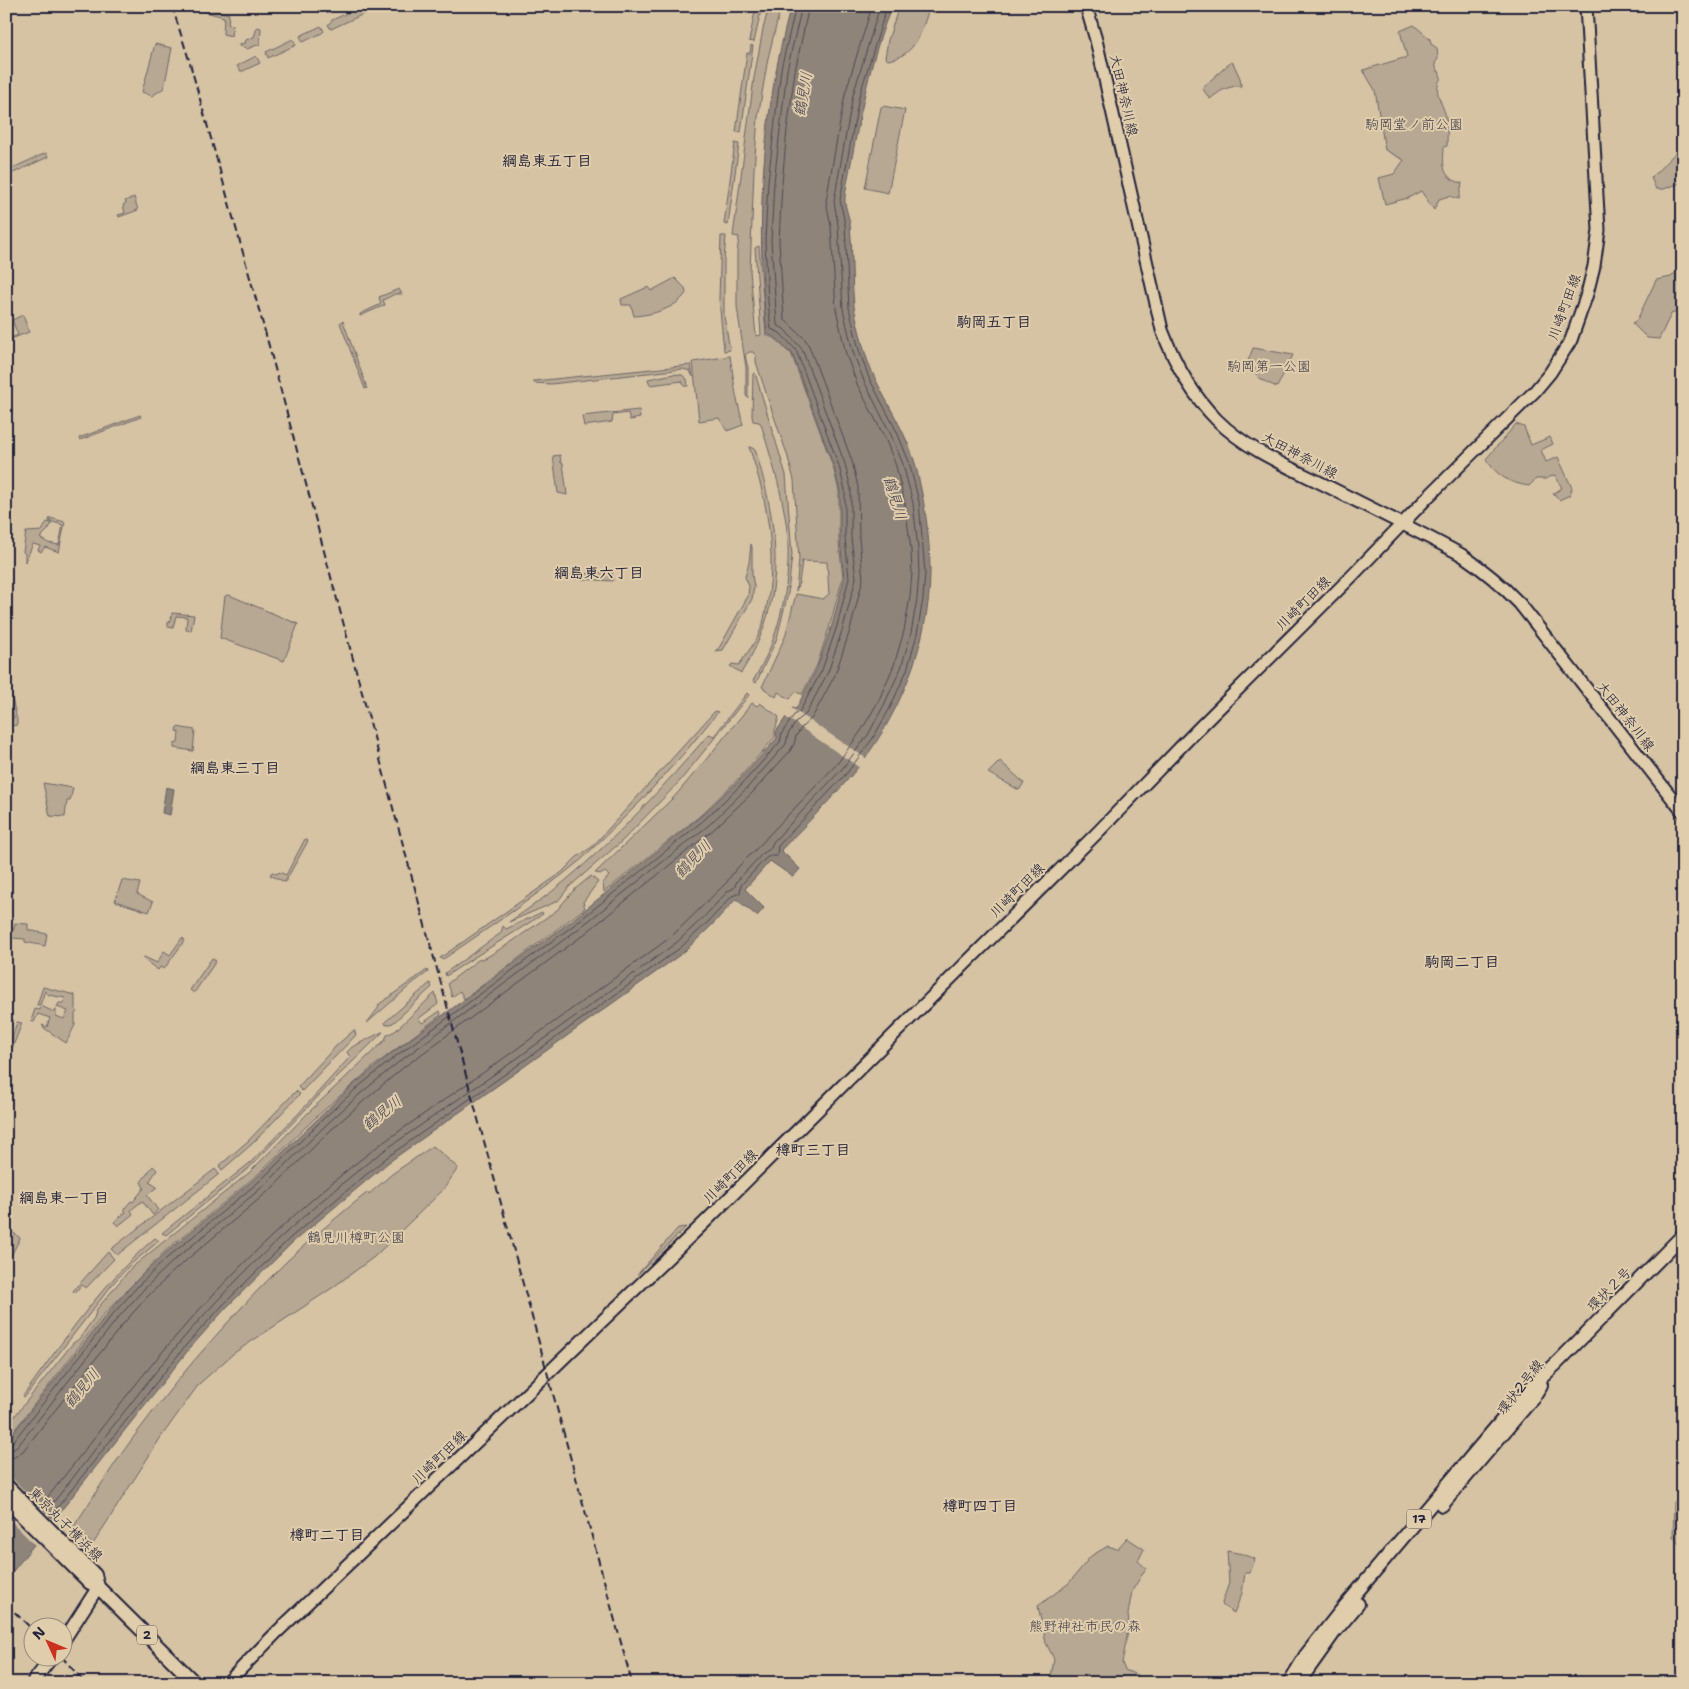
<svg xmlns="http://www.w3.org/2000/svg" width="1689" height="1689" viewBox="0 0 1689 1689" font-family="'Shantell Sans','Klee One',sans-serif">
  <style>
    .green { fill: #b7a893; stroke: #6c6567 }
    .water { fill: #8e847a; stroke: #635d61 }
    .pier { fill: #d5c3a4 }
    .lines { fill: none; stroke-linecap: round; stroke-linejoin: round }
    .shore { stroke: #4d4954; stroke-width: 1 }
    .secondary-casing { stroke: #22223b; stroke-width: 15 }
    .primary-casing { stroke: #22223b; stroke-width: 16 }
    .secondary { stroke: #e0cdab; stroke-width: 11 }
    .primary { stroke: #e0cdab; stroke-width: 12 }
    .rail { stroke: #22223b; stroke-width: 2; stroke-dasharray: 8 4; stroke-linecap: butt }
    .labels { text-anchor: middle; stroke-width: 4; stroke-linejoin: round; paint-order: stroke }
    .shield { fill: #e0cdab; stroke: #5b555d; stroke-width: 1 }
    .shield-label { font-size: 12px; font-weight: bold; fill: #22223b }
    .street-label { font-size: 14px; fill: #22223b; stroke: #e0cdab }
    .park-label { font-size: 14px; fill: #403d4d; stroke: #e0cdab }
    .water-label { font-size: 15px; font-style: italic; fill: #423f4e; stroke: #e0cdab }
    .neighbourhood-label { font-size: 15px; font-weight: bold; fill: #22223b; stroke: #e0cdab }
  </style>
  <rect width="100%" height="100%" fill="#d5c3a4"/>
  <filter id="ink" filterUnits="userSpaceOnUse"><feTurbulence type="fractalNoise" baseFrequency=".02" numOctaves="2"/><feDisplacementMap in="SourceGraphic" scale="10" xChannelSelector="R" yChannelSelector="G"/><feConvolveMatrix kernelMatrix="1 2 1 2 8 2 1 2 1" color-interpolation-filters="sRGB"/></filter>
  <g filter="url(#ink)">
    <g class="green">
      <path d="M363,6H381L331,29L328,25L332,20Z"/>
      <path d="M756,6H762L754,42L749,41Z"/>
      <path d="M769,6H781L768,58L758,117L754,170L750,271L756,336L761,335L755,248L759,246L766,335L776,339L787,351L791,353L833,467L839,491V543L843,577L829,628L817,665L802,694L795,692L790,699L778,692L776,697L762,687L785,637L796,594L823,599L829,594L827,562L802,561L799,583L796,591L799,559L794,480L787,454L769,402L756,362V356L753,352H749L745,355L748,368V398L746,396V368L737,307V253L739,237L733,236L754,78L763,29Z"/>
      <path d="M899,6H930C922,29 917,56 888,60L885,58L888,40Z"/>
      <path d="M203,7L229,14L228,24L233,25L231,36L223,34L224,17L202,11Z"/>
      <path d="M1414,25L1430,39L1431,44L1437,48L1438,59L1435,63L1437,71H1439L1441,78C1432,92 1443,103 1446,117C1448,126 1447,136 1447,146L1444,147C1443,165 1441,178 1462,183L1459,199L1449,196L1439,199L1434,210L1421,191L1408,198L1385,204L1379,178L1394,174L1404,160L1385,150L1375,90L1363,70L1407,57L1400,31Z"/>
      <path d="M321,26L324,31L322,33L303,42L300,36Z"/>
      <path d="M257,27L261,28L260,44L247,49L244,47L239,46V44L245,43L246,40L254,37Z"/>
      <path d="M293,39L296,45L268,58L266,52Z"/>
      <path d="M155,44L172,48L164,88L152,96L142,92Z"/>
      <path d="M751,45L753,46L741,132H736L747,53H750Z"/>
      <path d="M256,56L260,63L243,71H240L237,66Z"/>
      <path d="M1231,62L1233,63L1240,78L1241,86C1227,86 1220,91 1210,99L1202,88Z"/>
      <path d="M883,106L905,110L888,193L865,188L881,107Z"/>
      <path d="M735,143L739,144L728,225L724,224Z"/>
      <path d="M1683,150V182L1664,189H1656L1651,178L1677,151Z"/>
      <path d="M46,153L48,157L11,174L8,170Z"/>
      <path d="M134,197L138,210L119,217L118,215L125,213L123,205L126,203L125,201Z"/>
      <path d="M721,236H726L724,261V316L730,350L724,351L719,299Z"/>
      <path d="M1681,267H1683V310L1671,314L1659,339L1647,338L1632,323L1637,320L1656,280L1671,277Z"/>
      <path d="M675,278L685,288L686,293C676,309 651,315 634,316L631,305H622L621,299L648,287L651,291Z"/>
      <path d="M399,289L402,294H395L383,300L385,305L360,316V314L381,304L379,297Z"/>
      <path d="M23,315L29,332L6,341V333L8,339L18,335L12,320Z"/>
      <path d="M343,321L367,388L365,389L340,323Z"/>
      <path d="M1253,348L1293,355L1277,387C1260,380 1256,377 1248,361Z"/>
      <path d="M730,356L736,395L743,425L727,431L719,418L699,421L693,362Z"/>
      <path d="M691,365L693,377L690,371L683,369L551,384L534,383V381Z"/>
      <path d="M755,373L786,475L792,555L788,593L777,638L756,683L753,681C761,667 769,652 774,637C787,599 792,556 785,516C780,485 770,455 761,424L759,422L753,421L752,416L753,374Z"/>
      <path d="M674,374L682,375L687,379L688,386H684L682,381L650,385L648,379Z"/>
      <path d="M639,410L640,418L630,420L628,413L613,415L612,422L584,426L582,416Z"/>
      <path d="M140,415L141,417L80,440L79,438Z"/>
      <path d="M1516,424L1524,427L1531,445L1550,437L1553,444L1541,450L1546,462L1558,457L1572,488L1570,495L1559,500L1553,494L1562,488L1555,475L1545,479H1536L1529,486C1509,483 1497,476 1486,459Z"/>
      <path d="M749,447L755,449C779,529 789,599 741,673L730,666L732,664L739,665C746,654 757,641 761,629C764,623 764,616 766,610C778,555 767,499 749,447Z"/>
      <path d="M560,455L561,463H563L567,495L558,493L553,456Z"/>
      <path d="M50,518L65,522L59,552L45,547L41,552L38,550L40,546L33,544L25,562V554L23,552L26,532L42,531L47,522L52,523L48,530L40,538L48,543L59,545L63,525L49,521Z"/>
      <path d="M751,544L752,547V575L754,587L752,599L723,650L715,651L719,648L748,596L749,586L745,577L749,563Z"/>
      <path d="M612,571L613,581L564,578V576Z"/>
      <path d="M229,595L298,624L284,661L220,638L225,596Z"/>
      <path d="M172,613L194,615L191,631L186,630L187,617L176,616L173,628L168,627V622L171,621Z"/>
      <path d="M6,685H9L17,720V725L6,727V721L14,718L6,695Z"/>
      <path d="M747,693L749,695L680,781L622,841L569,887L558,901L509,922C528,909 547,896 565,881C618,837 664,786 709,734L714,736Z"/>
      <path d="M752,703L757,706L760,703L779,717L775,731V737L739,778L701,815L604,892L603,883L609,876L605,872L602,874L595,873L675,796L709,756Z"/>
      <path d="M715,711L718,712L686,751L640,802L583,858L562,875L516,909L442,960L440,958L561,873L577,857L592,847Z"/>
      <path d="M177,727L195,730L193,751L174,748V744L178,743L179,732L176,731Z"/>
      <path d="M1000,761L1024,783L1019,790L988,773Z"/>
      <path d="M43,783L73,788L70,801H67L65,817L50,816Z"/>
      <path d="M305,839L308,841L285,882L270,875L272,872L277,874L279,872L286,875Z"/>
      <path d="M591,876L598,882L583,902L585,908L464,999L460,991L452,997L448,983L478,960L487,957L510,943L557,910L574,890Z"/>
      <path d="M122,880L140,883L137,894L153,902L149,912L115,901Z"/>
      <path d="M542,912L543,914C511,935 478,954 446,976L445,973L501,933L503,926L506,929Z"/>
      <path d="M15,923L28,924V930L47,934L45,946L25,942V939L12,938L6,953V939H8L10,929H14Z"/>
      <path d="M182,938L185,940L164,969L160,967L158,970L143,959L144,957L157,963L164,951L170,955Z"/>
      <path d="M212,958L216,961L194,993L190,990Z"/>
      <path d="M427,970L428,972L413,983L367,1023L379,1007L378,1005Z"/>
      <path d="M430,983L432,987L393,1023L386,1025L385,1022Z"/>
      <path d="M43,987L75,995V1009L77,1011L75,1014V1025L66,1043L44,1028L42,1025L47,1027L50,1018L38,1014L34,1022L31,1021L35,1009L40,1010L41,1006L54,1012L56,1009V1016L64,1019L68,1011L57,1007L59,1003H64L65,998L49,995L45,991L40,1005H37Z"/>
      <path d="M435,993L438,1004L418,1019L423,1023L440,1011L441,1015L375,1065L315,1118L258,1174L163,1253L104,1314L6,1441V1427L73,1343L79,1339L94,1318L97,1309L131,1268L250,1172L309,1112L385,1040L387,1035L395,1031Z"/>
      <path d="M17,1022L22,1023L8,1059L6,1058V1041H11Z"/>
      <path d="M354,1030L356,1035L302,1091L298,1087L336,1046Z"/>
      <path d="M382,1032H383L335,1079L250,1167L166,1235L162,1233L251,1162L299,1113L350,1057L347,1052L352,1047Z"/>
      <path d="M296,1091L300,1094L252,1144L222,1170L219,1166L248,1141Z"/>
      <path d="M433,1146L458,1168L443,1190L374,1257L332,1288L234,1353L199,1384L161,1437L93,1544L72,1529C95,1495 116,1459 142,1426C186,1367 235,1312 287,1261C313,1237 340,1214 368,1192L369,1194L392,1174Z"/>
      <path d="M153,1166L157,1170L149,1182L157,1187L147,1195L158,1210L153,1215L142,1201L131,1210L133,1214L118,1226L114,1222L126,1212L124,1209L131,1201L133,1202L144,1188L141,1182Z"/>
      <path d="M215,1169L219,1174L117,1255L111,1249Z"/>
      <path d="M6,1227L20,1238L6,1266Z"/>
      <path d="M686,1227L637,1275L678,1228Z"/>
      <path d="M155,1238L159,1241L131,1264L115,1281L25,1397L23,1396C64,1340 102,1283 155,1238Z"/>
      <path d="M108,1252L114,1259L86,1288L81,1285L75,1293L73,1291Z"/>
      <path d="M1683,1494V1548L1673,1538L1674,1502Z"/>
      <path d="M1127,1538L1144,1549L1138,1561L1146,1568L1132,1591L1128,1614L1129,1626L1122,1663L1125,1670L1137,1675L1139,1683H1050L1054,1659L1046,1643L1038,1606L1069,1583L1091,1556L1108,1546L1117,1549Z"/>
      <path d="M1227,1551L1243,1554L1255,1559L1250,1573H1245L1242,1593L1234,1613L1223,1606L1222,1603L1229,1583Z"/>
    </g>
    <g class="water">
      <path d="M791,6H892C873,51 863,100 854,147C851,164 847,180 845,197C844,206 849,215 850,224C853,251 851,279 854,306C856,319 860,333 863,346C874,388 903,422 915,463C924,498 930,535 930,572C930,643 897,723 850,777C829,802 804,826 781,850L800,869L793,877L770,861L745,889L764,908L757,916L736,899L712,925L684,952L518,1071L389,1162L293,1242L226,1308L190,1348L6,1580V1442L109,1311L134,1283L164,1254L259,1175L353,1085L393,1052L571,921L701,816L739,780L777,738L776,732L792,708L796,709L817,668L832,625L844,579L840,539V491L834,467L792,353C782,348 782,339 767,334C755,225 762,112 791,6Z"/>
      <path d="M166,787L174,789L170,815L162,813Z"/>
    </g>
    <g class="pier">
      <path d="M790,707L867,759L860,768L784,716Z"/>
      <path d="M6,1472L55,1522L36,1546L6,1516Z"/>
    </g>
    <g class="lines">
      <g class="shore">
        <path d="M6,1445L12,1443L112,1315L138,1286L167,1258L262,1179L323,1119L357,1088L396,1056L574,925L704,820L742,784L780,742L782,733L794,715L800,711L822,670L837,626L849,578L845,538V490L839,466L796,350L780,333L771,329L768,301L765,241L768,182L781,69L796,6"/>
        <path d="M6,1451L12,1450L17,1447L117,1319L143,1290L172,1262L266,1184L327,1124L361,1093L400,1061L577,930L709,825L747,788L786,744L788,734L797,721L806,714L828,672L843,628L856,578L851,538V489L845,464L802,349L784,329L777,325L771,241L774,182L787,70L802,6"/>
        <path d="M6,1458L15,1457L23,1451L123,1324L148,1296L177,1268L271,1189L332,1129L366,1099L404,1067L582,936L713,830L752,793L790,751L794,744L796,736L802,727L812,718L835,675L850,630L863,579L859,538L858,487L852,461L809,346L805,339L784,319L779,241L782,183L787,130L795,71L809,6"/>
        <path d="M39,1508C85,1451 128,1391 176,1336C236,1266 305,1202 378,1146L507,1056L671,937L727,882C737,864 756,852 768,836L837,764L861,731L878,702L894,665L904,631L910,597L912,573L911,550L905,504L896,466L885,438L857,384L846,354L836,309L831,226L826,201L845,94L872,6"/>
        <path d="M45,1513C91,1456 134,1397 181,1341C239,1273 311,1206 382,1152L512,1062L676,943L704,917L728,891L734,888L737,881L762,854L770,849L773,842L842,769L868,735L884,705L901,668L911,633L917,599L919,573L918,549L913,503L903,464L891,435L864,381L853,352L843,309L838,225L834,201L853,95L880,6"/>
        <path d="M49,1518L186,1345L223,1305L290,1238L386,1158L515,1067L680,948L709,921L732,896L740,893L741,885L766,858L770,856H777L778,846L847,773L873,738L890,708L907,670L917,634L923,599L925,573L919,502L909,462L897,432L869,378L859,350L849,308L845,224L840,200L859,97L887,6"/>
      </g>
      <defs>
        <g id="secondary">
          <path d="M1086,6L1096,40L1162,330C1175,364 1191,394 1217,420C1247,450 1289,467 1327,486C1372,509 1418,531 1462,555C1484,570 1502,585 1520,604L1683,812"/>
          <path d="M62,1643L98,1587"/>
          <path d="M32,1683L53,1656"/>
          <path d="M227,1683L277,1632L516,1404L704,1223L1097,833L1200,727L1350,578L1429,496L1535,391L1550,373L1571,340L1587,294L1594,266L1599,230L1586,6"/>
        </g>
        <g id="primary">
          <path d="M6,1485L95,1575L98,1587"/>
          <path d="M6,1500L90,1583L98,1587L195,1683"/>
          <path d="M1442,1505L1532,1399L1541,1385"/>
          <path d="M1301,1679L1333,1634L1358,1604"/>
          <path d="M1289,1683L1306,1655L1340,1612L1525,1393L1557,1363L1683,1235"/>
        </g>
      </defs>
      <use href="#secondary" class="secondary-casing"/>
      <use href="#primary" class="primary-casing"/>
      <use href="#secondary" class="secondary"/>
      <use href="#primary" class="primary"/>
      <g class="rail">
        <path d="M172,6L189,60L266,335L393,808L632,1683"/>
        <path d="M6,1604L32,1629"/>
        <path d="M61,1656L85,1683"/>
      </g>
    </g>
  </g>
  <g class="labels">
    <g class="shield">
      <rect x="1406.5" y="1509.5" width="25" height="19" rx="4"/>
      <rect x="137" y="1625.5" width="20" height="19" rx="4"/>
    </g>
    <g class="shield-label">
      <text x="1419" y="1523">17</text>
      <text x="147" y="1639">2</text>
    </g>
    <g class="street-label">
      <text transform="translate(1124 95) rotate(77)" y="5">大田神奈川線</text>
      <text transform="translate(1564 307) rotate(-70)" y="5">川崎町田線</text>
      <text transform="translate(1300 455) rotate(28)" y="5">大田神奈川線</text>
      <text transform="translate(1303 603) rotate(-45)" y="5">川崎町田線</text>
      <text transform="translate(1626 716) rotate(52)" y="5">大田神奈川線</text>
      <text transform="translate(1017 890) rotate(-45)" y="5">川崎町田線</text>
      <text transform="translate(730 1176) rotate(-45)" y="5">川崎町田線</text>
      <text transform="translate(1609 1289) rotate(-45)" y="5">環状２号</text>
      <text transform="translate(1520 1387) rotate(-52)" y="5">環状2号線</text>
      <text transform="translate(439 1457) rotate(-44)" y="5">川崎町田線</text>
      <text transform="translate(66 1524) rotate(45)" y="5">東京丸子横浜線</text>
    </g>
    <g class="park-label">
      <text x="1414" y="129">駒岡堂ノ前公園</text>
      <text x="1269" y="371">駒岡第一公園</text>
      <text x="356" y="1242">鶴見川樽町公園</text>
      <text x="1085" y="1631">熊野神社市民の森</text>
    </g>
    <g class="water-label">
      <text transform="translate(803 94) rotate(-80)" y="5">鶴見川</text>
      <text transform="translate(895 498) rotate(73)" y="5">鶴見川</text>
      <text transform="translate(693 859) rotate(-46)" y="5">鶴見川</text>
      <text transform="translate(382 1113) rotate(-39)" y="5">鶴見川</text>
      <text transform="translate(82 1388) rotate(-50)" y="5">鶴見川</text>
    </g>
    <g class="neighbourhood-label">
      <text x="547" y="166">綱島東五丁目</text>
      <text x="994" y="327">駒岡五丁目</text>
      <text x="599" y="578">綱島東六丁目</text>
      <text x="235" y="773">綱島東三丁目</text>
      <text x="1462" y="967">駒岡二丁目</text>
      <text x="813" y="1155">樽町三丁目</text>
      <text x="64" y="1203">綱島東一丁目</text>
      <text x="980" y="1511">樽町四丁目</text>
      <text x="327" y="1540">樽町二丁目</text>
    </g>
  </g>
  <rect width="1689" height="1689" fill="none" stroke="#e0cdab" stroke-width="25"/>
  <rect x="12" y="12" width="1664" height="1664" fill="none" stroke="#22223b" stroke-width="2" filter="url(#ink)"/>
  <g transform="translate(48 1642) rotate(314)"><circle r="24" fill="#e0cdab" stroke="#94897e"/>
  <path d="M0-4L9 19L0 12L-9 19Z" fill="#c8321e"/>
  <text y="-8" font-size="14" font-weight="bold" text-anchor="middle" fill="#22223b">N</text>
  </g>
</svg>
